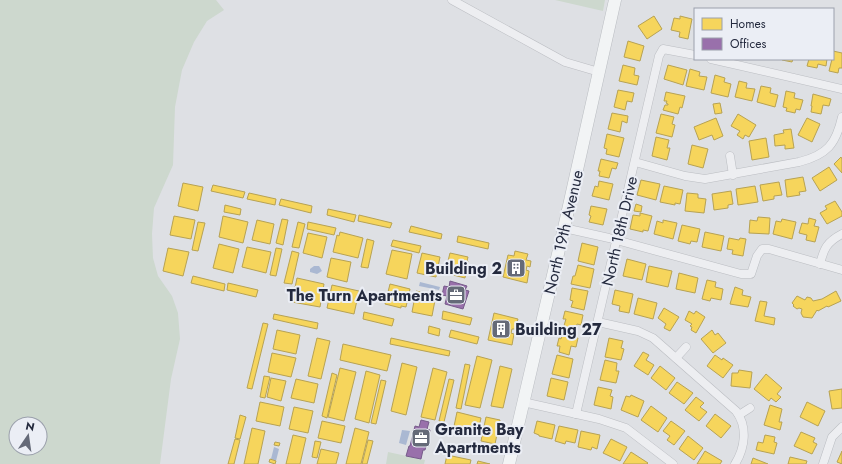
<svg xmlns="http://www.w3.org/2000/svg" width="842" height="464" viewBox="0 0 842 464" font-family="Jost,sans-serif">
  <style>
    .green { fill: #cdd8ce; fill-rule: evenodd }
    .water { fill: #aab8d2 }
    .homes { fill: #f6d55c; stroke: #b7a253 }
    .offices { fill: #9970ab; stroke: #765b8a }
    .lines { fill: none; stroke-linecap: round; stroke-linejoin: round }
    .street-casing { stroke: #bbbdc2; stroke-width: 9 }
    .primary-casing { stroke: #babdc2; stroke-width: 13 }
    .street { stroke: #edeef1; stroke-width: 8 }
    .primary { stroke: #f2f4f5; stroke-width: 12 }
    .labels { text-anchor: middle; stroke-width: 4; stroke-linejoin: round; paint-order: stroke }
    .street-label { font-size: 16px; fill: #242a3e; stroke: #ebeef5 }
    .poi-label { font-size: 16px; font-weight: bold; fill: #242a3e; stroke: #ebeef5; text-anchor: end }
  </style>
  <rect width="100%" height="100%" fill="#dee0e4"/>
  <g class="green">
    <path d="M0,0H216L224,10L207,21L194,42L182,70L175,107L173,165L154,208L152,234L153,258L158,276L172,296L178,313L180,339L171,379L160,464H0ZM16,424H40V448H16Z"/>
    <path d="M555,0H605L603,11Z"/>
    <path d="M388,452L425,460L424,464H386Z"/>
  </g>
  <g class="water">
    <path d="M314,266H319L322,271L317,274L310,272V269Z"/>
    <path d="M420,282L440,287L439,290L419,286Z"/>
    <path d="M402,430L410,431L406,445L399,443Z"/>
    <path d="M274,447L279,449L276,461L271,459Z"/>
  </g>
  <g class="homes">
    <path d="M654,16L662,29L647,39L638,26Z"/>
    <path d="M680,16L692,19L688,39L679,37L680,32L671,30L674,18L680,19Z"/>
    <path d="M628,41L644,46L640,61L624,57Z"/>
    <path d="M833,51L842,53V68H839L838,73L829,71L832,59H833Z"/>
    <path d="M782,59H793L792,62L782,60Z"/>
    <path d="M809,59H827L826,66L818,64L817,68L807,66Z"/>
    <path d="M623,65L635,68L634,75L639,76L637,85L619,81Z"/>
    <path d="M668,65L687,70L683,85L664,79Z"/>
    <path d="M690,69L700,72L699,76L707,77L704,90L686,86Z"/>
    <path d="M715,75L725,78L724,82L731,84L728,97L711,93Z"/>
    <path d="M739,81L747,83L746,88L755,89L752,101L735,97Z"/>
    <path d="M761,86L771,88L770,93L778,95L775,107L757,102Z"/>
    <path d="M618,90L634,93L632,102L627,101L625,110L614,107Z"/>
    <path d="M786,91L795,93L794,98L803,100L800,110L796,109L795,113L786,111L787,108L783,107Z"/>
    <path d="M666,92L685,96L682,108L680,107L678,114L663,110L665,105H668V104L666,103L667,101H664Z"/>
    <path d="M813,94L831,99L829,106L823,105L821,114L811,112L812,106H811Z"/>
    <path d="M720,103L722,113L715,114L713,104Z"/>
    <path d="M612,113L628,116L627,123L622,121L620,132L608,129Z"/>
    <path d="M661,114L674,117L672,124L675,125L672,137L656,133Z"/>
    <path d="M738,114L756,125L749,137L745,135L743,139L737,135L740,131L731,126Z"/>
    <path d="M716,118L723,136L714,140L712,135L699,140L694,127Z"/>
    <path d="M807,118L820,124L812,142L798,135Z"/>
    <path d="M791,129L794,148L785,149V145L775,146L774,135L784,133L783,130Z"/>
    <path d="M607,134L624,138L619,157L606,154L607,149L604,148Z"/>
    <path d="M656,137L669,140L667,148H670L667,160L652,156Z"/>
    <path d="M766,138L769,157L752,160L749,141Z"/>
    <path d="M692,145L708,149L703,168L688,164Z"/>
    <path d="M841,157L842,159V173L834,164Z"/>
    <path d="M601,159L618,163L616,169L612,168L609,178L599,176L600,171H598Z"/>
    <path d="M829,167L837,180L820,191L812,178Z"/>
    <path d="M803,177L806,191L799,192L800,195L787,197L785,180Z"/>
    <path d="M641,180L660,184L656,200L637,195Z"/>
    <path d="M599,181L613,184L609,200L592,196L595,186L598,187Z"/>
    <path d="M779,182L782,195L774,196V199L763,201L760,185Z"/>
    <path d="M183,183L203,187L198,211L178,206Z"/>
    <path d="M213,185L245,192L243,198L211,191Z"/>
    <path d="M664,186L683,190L680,204L675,203V205L660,202Z"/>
    <path d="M755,186L758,202L738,205L736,189Z"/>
    <path d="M731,191L733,204L728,205V208L714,210L712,194Z"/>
    <path d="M249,193L276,199L275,205L247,199Z"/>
    <path d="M687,193L698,194V198L706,199L704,213L685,211Z"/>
    <path d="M281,199L312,206L311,213L279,205Z"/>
    <path d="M835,201L842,212V216L827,224L820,213L827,209L825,206Z"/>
    <path d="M636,204L642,206L641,212L634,211Z"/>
    <path d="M225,205L241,209L240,215L224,212Z"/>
    <path d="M591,206L607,209L603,225L589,222L591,216L589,215Z"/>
    <path d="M328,209L356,215L354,222L327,215Z"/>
    <path d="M640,213L652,216L648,231L643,230V232L630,229L633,215L640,216Z"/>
    <path d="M359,215L392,223L390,228L358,221Z"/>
    <path d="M174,216L195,220L191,239L170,235Z"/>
    <path d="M223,216L248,222L243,243L219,237Z"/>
    <path d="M758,217L770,218L769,234L749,233L750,220L757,221Z"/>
    <path d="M809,218L816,220L814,226L819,227L815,242L806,240L807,235L799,233L802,223L808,224Z"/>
    <path d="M282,219L288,220L283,245L276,243Z"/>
    <path d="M782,219L796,222L792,239L773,234L776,221L781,222Z"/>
    <path d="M257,220L274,224L270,244L252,240Z"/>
    <path d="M663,220L677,223L673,239L654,234L657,221L663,223Z"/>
    <path d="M198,222L205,223L198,251L192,250Z"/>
    <path d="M298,222L305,224L299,248L292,247Z"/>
    <path d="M308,222L336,228L334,235L307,229Z"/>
    <path d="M682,225L700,229L697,242L691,241L690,244L678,241Z"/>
    <path d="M411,226L442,234L441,239L409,232Z"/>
    <path d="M340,232L363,238L358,258L333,252L337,235L339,236Z"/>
    <path d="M705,232L724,236L721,251L702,247Z"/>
    <path d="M308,233L327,237L322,258L303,253Z"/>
    <path d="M458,236L489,243L488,249L457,242Z"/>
    <path d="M729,238L739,240L740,238L746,239L743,256L732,254L733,250L727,249Z"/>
    <path d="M367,239L374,241L368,268L361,267Z"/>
    <path d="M393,240L421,246L419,253L391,246Z"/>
    <path d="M582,243L598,247L594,265L578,261Z"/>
    <path d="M219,244L239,249L233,273L213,268Z"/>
    <path d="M247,247L271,252L266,273L242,267Z"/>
    <path d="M168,248L189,252L183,276L163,271Z"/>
    <path d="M276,248L282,249L276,276L270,275Z"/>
    <path d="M392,250L412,254L407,279L386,274Z"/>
    <path d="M292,251L299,253L292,284L284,283Z"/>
    <path d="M515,251L528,254L526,260L531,261L530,267L527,266L526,270L529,271L527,283L503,277L508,255L514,256Z"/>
    <path d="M422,253L440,257L436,277L417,273Z"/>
    <path d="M450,253L468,257L467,261H468L465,278L445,273Z"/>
    <path d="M331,258L351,262L347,282L327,277Z"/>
    <path d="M627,259L646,264L642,280L623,276Z"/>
    <path d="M578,265L594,269L590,288L571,284L573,276H575Z"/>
    <path d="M649,266L672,271L668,287L646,282Z"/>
    <path d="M679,273L698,278L695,293L676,289Z"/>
    <path d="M193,276L225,284L224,291L191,283Z"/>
    <path d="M297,278L324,284L320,307L292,302Z"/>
    <path d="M707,280L716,282L715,287L723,289L721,300L711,298L710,301L702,299Z"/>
    <path d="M228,283L258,290L256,297L227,290Z"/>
    <path d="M390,284L410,289L406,307L401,306V308L385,304Z"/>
    <path d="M332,285L359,291L354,314L327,308Z"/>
    <path d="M735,287L743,290L742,295L751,297L748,307L730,304Z"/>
    <path d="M572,288L588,291L584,310L571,307L573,301L570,300Z"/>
    <path d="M615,290L633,294L629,313L619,311L620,306L612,304Z"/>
    <path d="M416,291L436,295L432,316L412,312Z"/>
    <path d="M836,291L841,301L828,307L827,306L818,311L817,310L812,318L803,317L801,313L802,309L799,308L797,309L793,306L794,305L792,303L797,296L805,300L807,297L811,298L813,301L822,299Z"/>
    <path d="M638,298L657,303L653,319L634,314Z"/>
    <path d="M760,301L767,302L764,316L775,318L774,325L755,321Z"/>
    <path d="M664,308L679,317L670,331L664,328L666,324L658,318Z"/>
    <path d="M443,311L472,318L470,325L442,319Z"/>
    <path d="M565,311L583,315L581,325L577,324L575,332L563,329L566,319H563Z"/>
    <path d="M689,311L694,314L696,311L705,317L696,333L691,330L692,327L690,326L692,324L685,320Z"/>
    <path d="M364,312L394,319L392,326L363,319Z"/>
    <path d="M494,313L518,319L515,329H512L511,333L514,334L512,345L488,340Z"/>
    <path d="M274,314L318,323L317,329L273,319Z"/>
    <path d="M263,323L268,324L252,389L247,388Z"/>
    <path d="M429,326L440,329L439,336L428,333Z"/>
    <path d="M277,330L300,335L296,354L273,349Z"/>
    <path d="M451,330L479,337L477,344L449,337Z"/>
    <path d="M712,330L715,335L718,333L726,343L713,353L701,339Z"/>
    <path d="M562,335L578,338L576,347L571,346L569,355L559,352L560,346H557L559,338L561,339Z"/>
    <path d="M317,338L330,341L321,379L308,376Z"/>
    <path d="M391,338L450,351L449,356L390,344Z"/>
    <path d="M609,338L623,341L621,348L624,349L621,360L605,357Z"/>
    <path d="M343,344L391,355L387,371L340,360Z"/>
    <path d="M643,352L649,355L646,360L654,365L648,375L634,366Z"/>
    <path d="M272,353L296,358L291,377L268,372Z"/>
    <path d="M557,355L573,359L569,378L552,374Z"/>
    <path d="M715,355L722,360L723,358L733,365L723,378L707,366Z"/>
    <path d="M477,356L492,360L480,408L465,405Z"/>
    <path d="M605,360L617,363L616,371H619L616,383L600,380Z"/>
    <path d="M402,363L417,367L406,415L391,411Z"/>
    <path d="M465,364L470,365L461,409L456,408Z"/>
    <path d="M500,366L512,369L503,408L491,406Z"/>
    <path d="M660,366L675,378L666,390L651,378Z"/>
    <path d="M340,368L356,372L344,421L328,417Z"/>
    <path d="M433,368L447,372L435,420L421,417Z"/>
    <path d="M739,370L752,372L750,388L731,386L732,373H738Z"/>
    <path d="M366,371L380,375L369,423L355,419Z"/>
    <path d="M332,373L337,375L327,418L322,416Z"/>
    <path d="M766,374L782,388L777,394L781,397L776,402L771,398L769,401L754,389Z"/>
    <path d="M264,376L270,377L265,398L260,397Z"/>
    <path d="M271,378L286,381L281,401L267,397Z"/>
    <path d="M551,378L568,382L564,400L547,396Z"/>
    <path d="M296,379L318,384L314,403L291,398Z"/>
    <path d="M449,379L454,380L444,422L439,421Z"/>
    <path d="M381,380L386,381L376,424L371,423Z"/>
    <path d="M677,382L693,393L684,404L669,393Z"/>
    <path d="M598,387L612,390L610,396L613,397L611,409L594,405Z"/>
    <path d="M842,389V408L832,409L829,391Z"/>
    <path d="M631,395L644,401L638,417L621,410L626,396L630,397Z"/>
    <path d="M696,397L704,403L700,407L707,412L699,421L685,410Z"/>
    <path d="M260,402L284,407L280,426L256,421Z"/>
    <path d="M807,402L825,411L818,426L800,417Z"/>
    <path d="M770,405L782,409L779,422H782L780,430L764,425Z"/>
    <path d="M651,406L667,418L658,432L641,420Z"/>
    <path d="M294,407L313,411L308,433L289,429Z"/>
    <path d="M457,412L481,418L477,436L453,431Z"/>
    <path d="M715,414L731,426L721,438L706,426Z"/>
    <path d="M240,415L246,417L240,439L235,438Z"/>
    <path d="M486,417L500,420L495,444L481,441Z"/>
    <path d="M322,421L345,426L341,443L318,438Z"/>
    <path d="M537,421L555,425L552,439L539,436V435L534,433Z"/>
    <path d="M671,421L685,431L674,445L667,440L670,436L663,431Z"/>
    <path d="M559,426L578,430L575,443L566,441L565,444L555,441Z"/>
    <path d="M252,428L265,431L258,464H244Z"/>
    <path d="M355,428L369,432L361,464H346Z"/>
    <path d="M581,431L600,435L597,449L592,447L591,450L578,447Z"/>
    <path d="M801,432L815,438L813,442L817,444L812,454L794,446Z"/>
    <path d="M293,435L306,438L300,464H286Z"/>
    <path d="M765,435L775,437L774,442L777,443L774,454L756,450L758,442L763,443Z"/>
    <path d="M688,436L703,448L694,460L679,449Z"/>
    <path d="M235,439L240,440L234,464H228Z"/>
    <path d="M611,439L627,447L620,461L603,453Z"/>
    <path d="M368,440L373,441L367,464H362Z"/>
    <path d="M315,441L321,442L317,458L312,457Z"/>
    <path d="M275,442L280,443L279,446L274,445Z"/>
    <path d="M321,449L339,453L336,464H317Z"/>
    <path d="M705,451L722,461L720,464H697Z"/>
    <path d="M842,451V464L837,462Z"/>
    <path d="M631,452L648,463L647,464H623Z"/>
    <path d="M447,455L471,460L470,464H445Z"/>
    <path d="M790,457L807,461L806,464H788Z"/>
    <path d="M753,458L768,464H751Z"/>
    <path d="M270,459L276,461L275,464L269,462Z"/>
    <path d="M478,461L490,464H477Z"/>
  </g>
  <g class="offices">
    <path d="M450,281L467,286L465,290L469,291L463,309L445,304L447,296L442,295L444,286L449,287Z"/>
    <path d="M421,420L429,422L427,429L430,430L425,450H423L421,459L406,456L409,446H410L415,426L419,427Z"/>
  </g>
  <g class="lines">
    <defs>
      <g id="street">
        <path d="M452,0L565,62L599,72"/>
        <path d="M711,59L842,89"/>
        <path d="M730,156L733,175"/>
        <path d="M635,162L685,176L705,179L799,162C827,155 836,144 842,117"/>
        <path d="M564,228L609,238L741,274H751L757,256L762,249H769L842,270"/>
        <path d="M820,264C824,248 827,242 842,234"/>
        <path d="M598,322L638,331L653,338L736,411C748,427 745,448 735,464"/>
        <path d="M676,358L686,347"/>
        <path d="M523,402L599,419L626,428L673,464"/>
        <path d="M576,414L659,56L663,49L695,55"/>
        <path d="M739,415L750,408"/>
        <path d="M823,464L832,437L842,427"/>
      </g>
      <path id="primary" d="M509,464L564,228L615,0"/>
    </defs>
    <use href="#street" class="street-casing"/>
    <use href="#primary" class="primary-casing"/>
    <use href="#street" class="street"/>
    <use href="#primary" class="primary"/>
  </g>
  <defs>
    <symbol id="building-square" viewBox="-11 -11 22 22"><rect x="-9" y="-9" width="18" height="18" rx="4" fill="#656a78" stroke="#ebeef5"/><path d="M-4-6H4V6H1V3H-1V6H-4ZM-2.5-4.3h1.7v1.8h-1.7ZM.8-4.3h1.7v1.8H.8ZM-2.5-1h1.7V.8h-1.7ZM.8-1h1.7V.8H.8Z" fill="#fff"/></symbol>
    <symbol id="office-square" viewBox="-11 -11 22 22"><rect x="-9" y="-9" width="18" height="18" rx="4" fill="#656a78" stroke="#ebeef5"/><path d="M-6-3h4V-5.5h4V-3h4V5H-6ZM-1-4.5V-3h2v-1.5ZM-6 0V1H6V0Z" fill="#fff"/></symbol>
  </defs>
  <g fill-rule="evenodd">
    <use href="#building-square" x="505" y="257" width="22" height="22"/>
    <use href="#office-square" x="445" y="284" width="22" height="22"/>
    <use href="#building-square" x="490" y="318" width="22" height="22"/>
    <use href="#office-square" x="410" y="427" width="22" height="22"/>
  </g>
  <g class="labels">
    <g class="street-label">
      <text transform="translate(619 231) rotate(-77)" y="6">North 18th Drive</text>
      <text transform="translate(563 232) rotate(-77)" y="6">North 19th Avenue</text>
    </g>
    <g class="poi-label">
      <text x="502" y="274">Building 2</text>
      <text x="442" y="301">The Turn Apartments</text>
      <text x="515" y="335" text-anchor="start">Building 27</text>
      <text x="435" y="435" text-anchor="start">Granite Bay<tspan x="435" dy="18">Apartments</tspan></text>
    </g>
  </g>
  <rect x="694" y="8" width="140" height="52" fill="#ebeef5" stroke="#9ba0ac"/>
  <rect x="702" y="18" width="20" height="12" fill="#f6d55c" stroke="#9ba0ac"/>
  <text x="730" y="28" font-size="12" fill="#242a3e">Homes</text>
  <rect x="702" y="38" width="20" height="12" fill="#9970ab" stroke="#9ba0ac"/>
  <text x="730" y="48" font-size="12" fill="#242a3e">Offices</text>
  <g transform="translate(28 436) rotate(13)"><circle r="19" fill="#ebeef5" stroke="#9ba0ac"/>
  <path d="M0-3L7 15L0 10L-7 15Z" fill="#656a78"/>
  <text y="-6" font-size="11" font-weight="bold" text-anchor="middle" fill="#242a3e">N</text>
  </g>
</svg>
